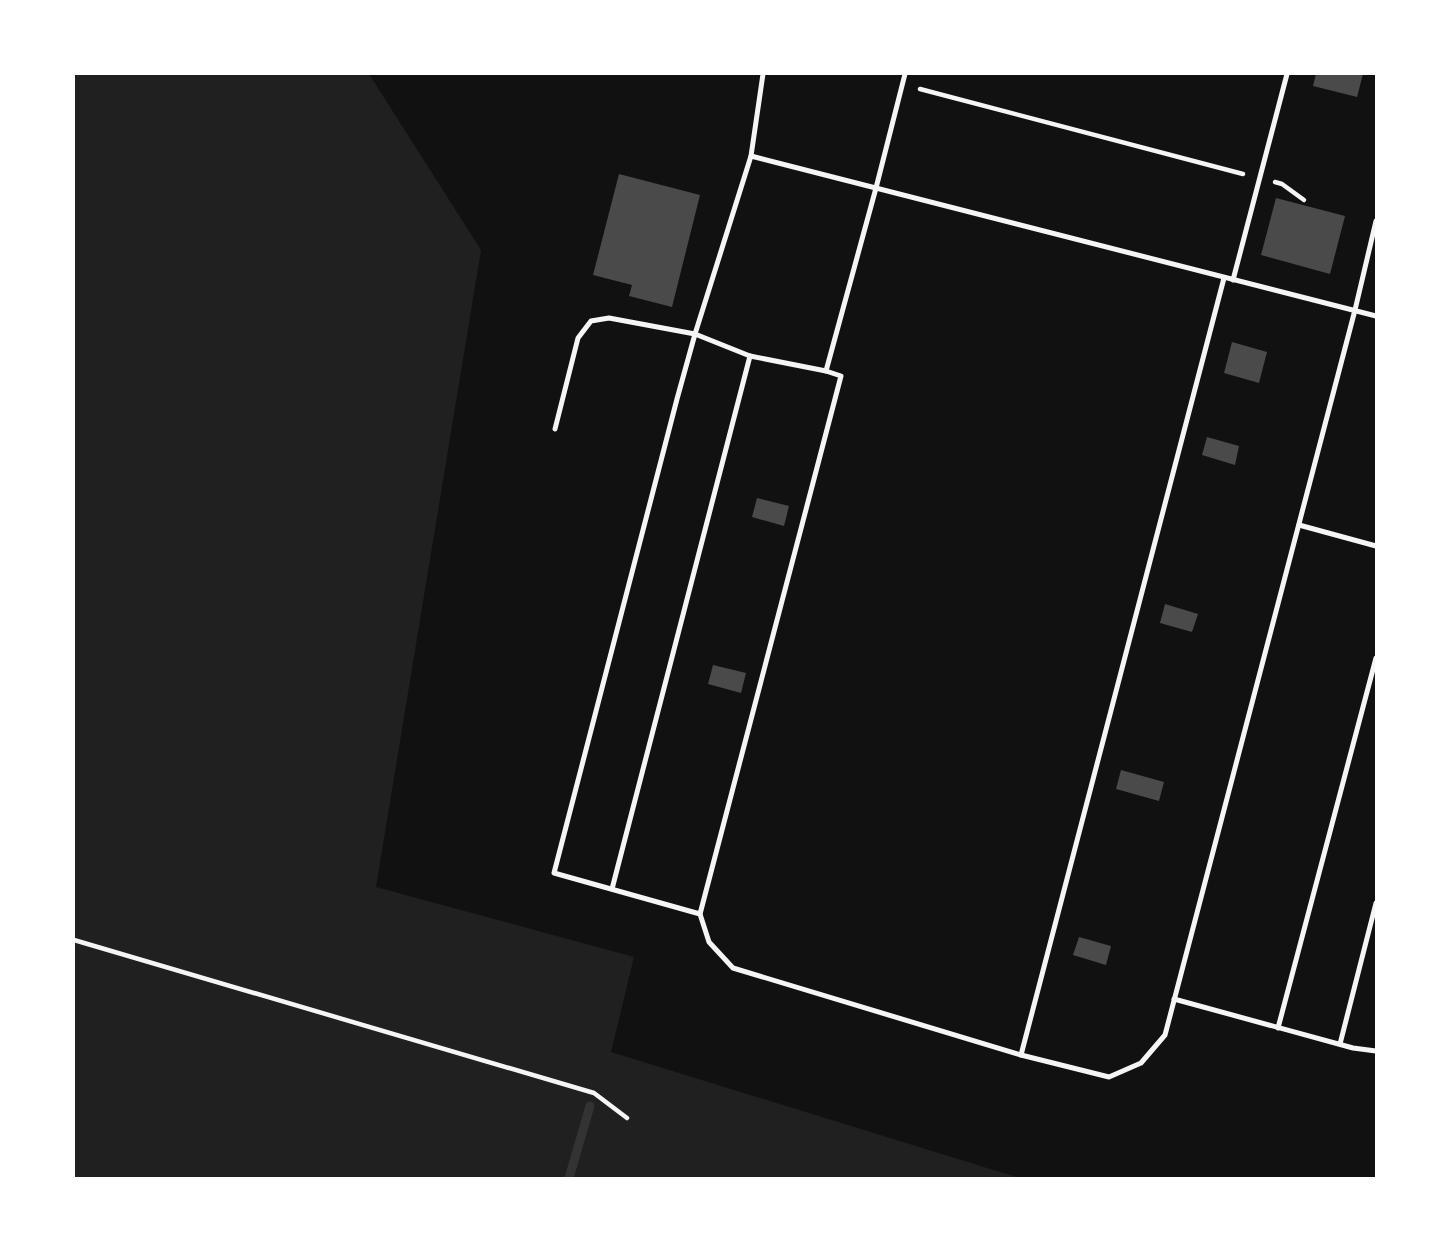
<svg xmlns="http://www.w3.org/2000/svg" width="1450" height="1252" viewBox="0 0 1450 1252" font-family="'Open Sans',sans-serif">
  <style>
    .green { fill: #202020 }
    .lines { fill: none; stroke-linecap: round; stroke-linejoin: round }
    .stream { stroke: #333; stroke-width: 9 }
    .building { fill: #4a4a4a }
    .path { stroke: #f5f5f5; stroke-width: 4.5 }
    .service { stroke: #f5f5f5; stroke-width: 5 }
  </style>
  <rect width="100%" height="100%" fill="#111"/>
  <path class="green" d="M74,74H369L481,250L376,887L634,957L611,1052L1020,1178H74Z"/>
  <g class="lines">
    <path class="stream" d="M569,1178L590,1106"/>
  </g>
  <g class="building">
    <path d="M1316,74H1363L1357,97L1313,86Z"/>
    <path d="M619,174L700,195L672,307L629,296L632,285L593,275Z"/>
    <path d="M1276,198L1345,216L1330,274L1261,255Z"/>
    <path d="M1232,342L1267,352L1259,383L1224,373Z"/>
    <path d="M1207,437L1239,446L1235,465L1202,455Z"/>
    <path d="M757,498L789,506L784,526L752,517Z"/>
    <path d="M1165,604L1198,614L1192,632L1160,623Z"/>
    <path d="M713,665L746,673L741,693L708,684Z"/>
    <path d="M1121,770L1164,782L1159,801L1116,789Z"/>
    <path d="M1079,937L1111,946L1106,965L1073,955Z"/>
  </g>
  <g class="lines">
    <g class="path">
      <path d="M920,89L1243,174"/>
      <path d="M1275,182L1282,184L1304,200"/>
      <path d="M74,940L594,1093L627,1118"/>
    </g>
    <g class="service">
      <path d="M751,156L1376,316"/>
      <path d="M1233,280L1287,74"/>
      <path d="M695,334L750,356L826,371L841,376L700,914L554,873L677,399Z"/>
      <path d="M826,371L876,188L905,74"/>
      <path d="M555,429L578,338L591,321L609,318L695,334L751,156L763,74"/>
      <path d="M1299,525L1376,546"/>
      <path d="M612,889L750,356"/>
      <path d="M700,914L709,942L733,968L1021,1055L1109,1077L1141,1063L1165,1035L1355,310L1376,221"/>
      <path d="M1174,999L1353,1048L1376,1051"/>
      <path d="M1278,1028L1376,658"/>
      <path d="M1340,1044L1376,903"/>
      <path d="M1021,1055L1224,278"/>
    </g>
  </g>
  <rect width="1450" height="1252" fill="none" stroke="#ffffff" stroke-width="150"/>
</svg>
